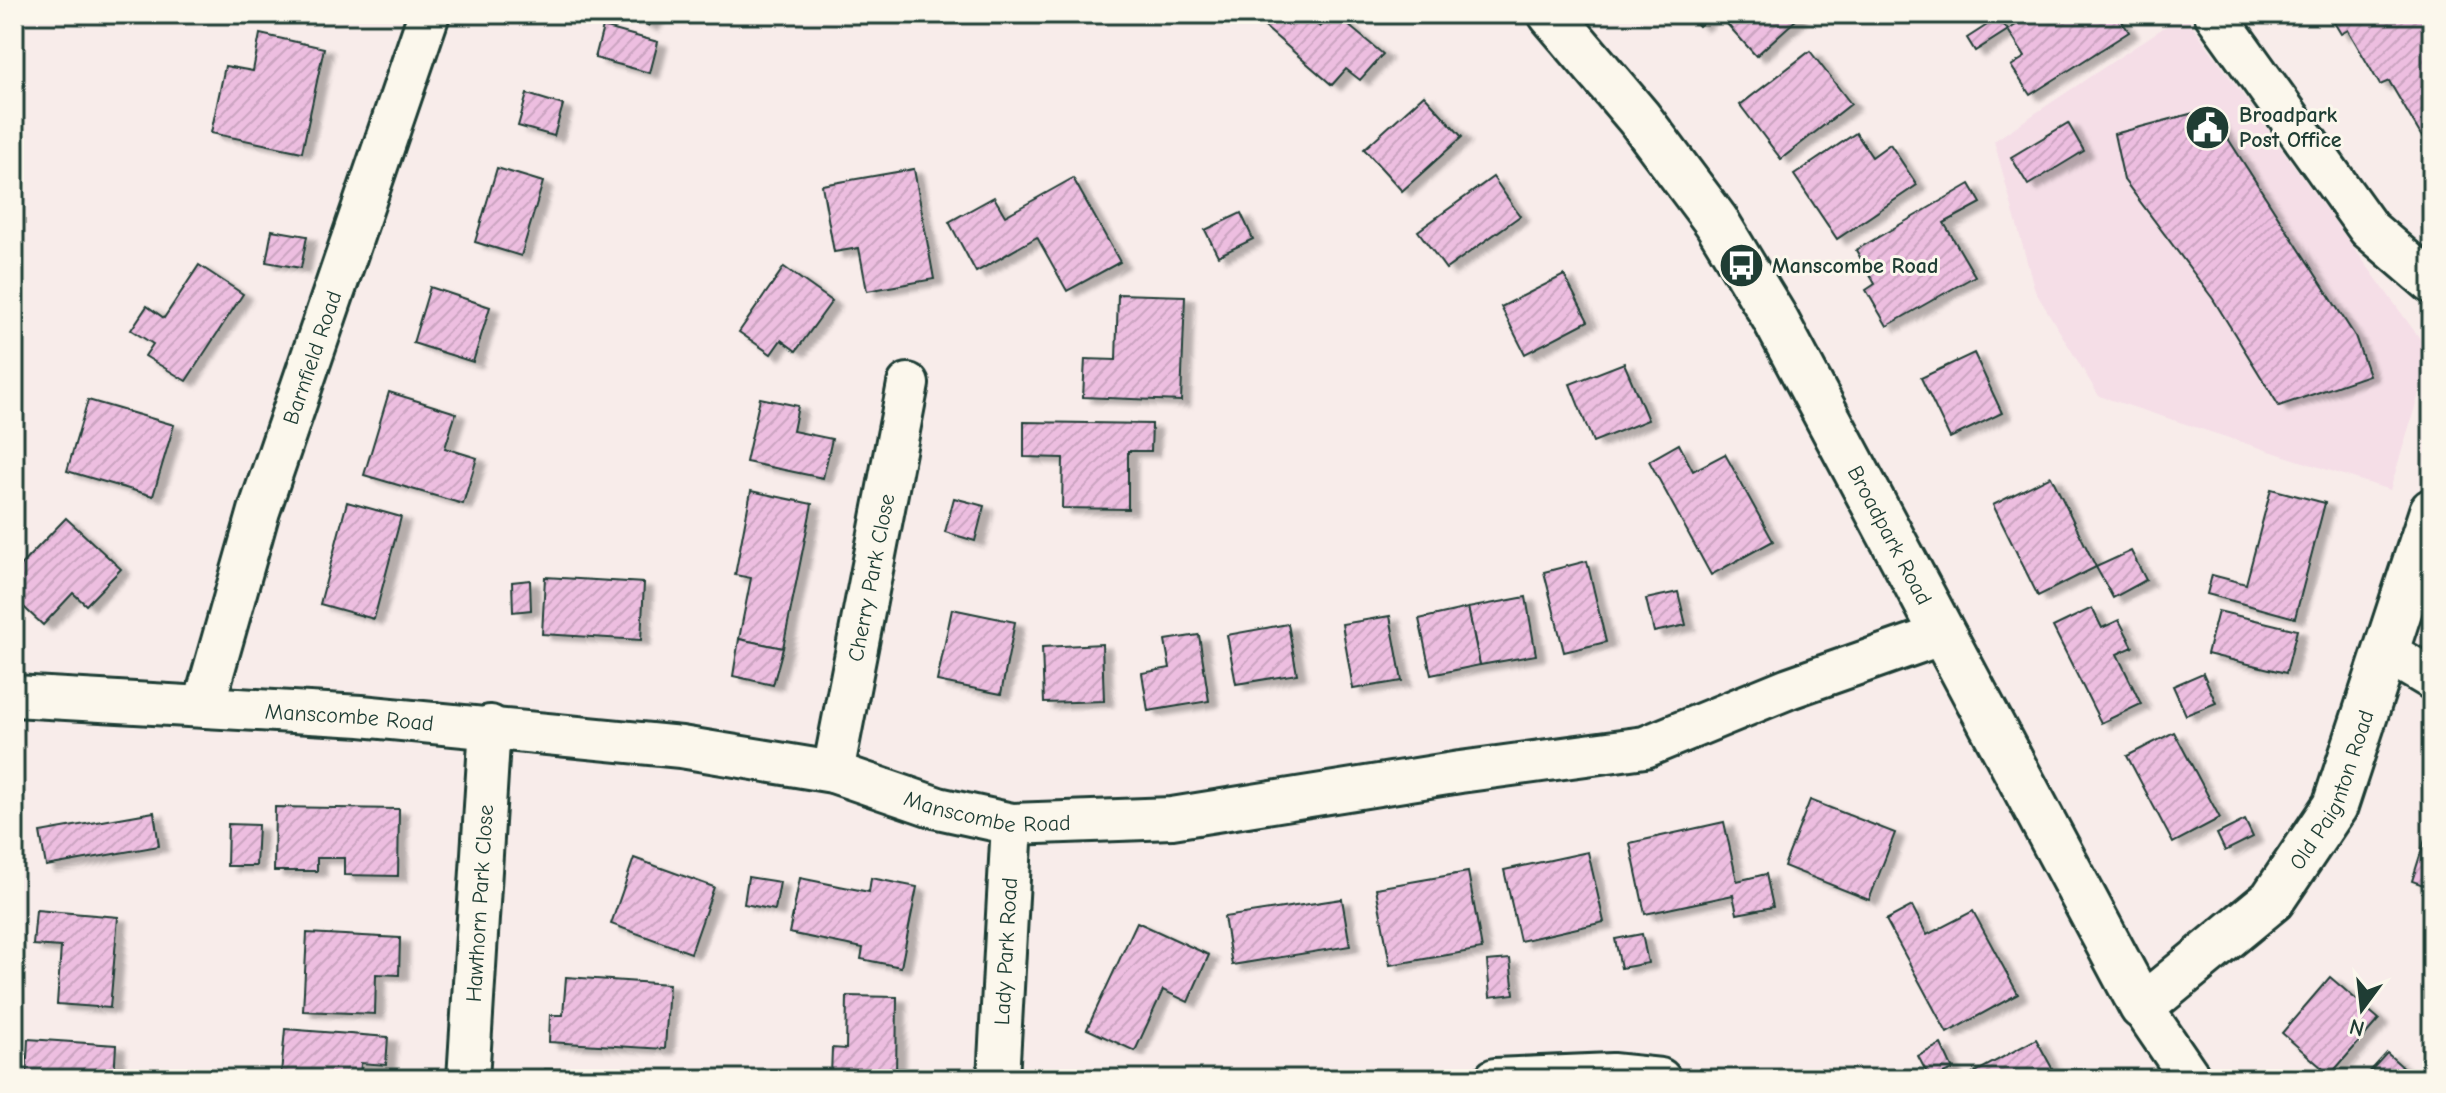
<svg xmlns="http://www.w3.org/2000/svg" width="2446" height="1093" viewBox="0 0 2446 1093" font-family="'Comic Neue',sans-serif">
  <style>
    .built { fill: #f5dee7 }
    .building { fill: url(#building-hatch); stroke: #1f3d34; stroke-width: 2; filter: url(#shadow) }
    .lines { fill: none; stroke-linecap: round; stroke-linejoin: round }
    .street-casing { stroke: #1f3d34; stroke-width: 46 }
    .secondary-casing { stroke: #1f3d34; stroke-width: 50 }
    .street { stroke: #fbf7ec; stroke-width: 40 }
    .secondary { stroke: #fbf7ec; stroke-width: 44 }
    .labels { text-anchor: middle; stroke-width: 6; stroke-linejoin: round; paint-order: stroke }
    .poi-label { font-size: 22px; font-weight: bold; fill: #1f3d34; stroke: #fbf7ec; text-anchor: start }
    .street-label { font-size: 22px; fill: #1f3d34; stroke: #fbf7ec }
  </style>
  <defs>
    <pattern id="building-hatch" width="6" height="6" patternUnits="userSpaceOnUse" patternTransform="scale(2)"><rect width="6" height="6" fill="#edbee0"/><path d="M-1 1l2-2M0 6l6-6M5 7l2-2" fill="none" stroke="#cba4c1"/></pattern>
    <filter id="shadow"><feDropShadow dx="9" dy="5" stdDeviation="2" flood-color="#0004"/></filter>
  </defs>
  <rect width="100%" height="100%" fill="#f8ecea"/>
  <filter id="ink" filterUnits="userSpaceOnUse"><feTurbulence type="fractalNoise" baseFrequency=".0125" numOctaves="2"/><feDisplacementMap in="SourceGraphic" scale="16" xChannelSelector="R" yChannelSelector="G"/><feConvolveMatrix kernelMatrix="1 2 1 2 8 2 1 2 1" color-interpolation-filters="sRGB"/></filter>
  <g filter="url(#ink)">
    <path class="built" d="M2184,14L2431,354L2390,490L2099,396L2035,291L1994,141Z"/>
    <g class="building">
      <path d="M630,14H657L649,26Z"/>
      <path d="M1250,14H1305L1320,27L1335,14L1383,54L1360,80L1346,69L1332,85Z"/>
      <path d="M1688,14H1712L1699,26Z"/>
      <path d="M1718,14H1794L1798,18L1756,56Z"/>
      <path d="M2033,14H2117L2129,32L2030,95L2011,66L2025,57L2008,30Z"/>
      <path d="M2329,14H2426L2432,24V131L2422,137L2389,81L2380,85L2348,30L2341,34Z"/>
      <path d="M1998,18L2008,30L1975,51L1967,38Z"/>
      <path d="M603,27L658,42L650,73L595,58Z"/>
      <path d="M260,34L324,48L302,152L211,133L225,66L253,71Z"/>
      <path d="M1810,51L1851,104L1781,159L1740,105Z"/>
      <path d="M527,94L563,105L554,136L518,126Z"/>
      <path d="M1424,95L1462,137L1402,191L1364,149Z"/>
      <path d="M2209,109L2355,336L2369,375L2279,406L2213,299L2124,180L2114,134Z"/>
      <path d="M2068,123L2084,151L2028,185L2011,157Z"/>
      <path d="M1856,133L1872,157L1890,144L1917,185L1837,239L1794,175Z"/>
      <path d="M497,168L543,182L521,256L475,242Z"/>
      <path d="M914,169L934,279L867,291L859,248L834,252L822,185Z"/>
      <path d="M1493,177L1520,216L1446,269L1418,231Z"/>
      <path d="M1073,178L1120,262L1067,291L1037,237L976,272L949,222L994,197L1005,216Z"/>
      <path d="M1970,184L1981,203L1944,223L1975,276L1887,326L1866,290L1875,284L1856,250Z"/>
      <path d="M1241,213L1253,239L1218,256L1205,230Z"/>
      <path d="M272,230L307,236L301,268L266,262Z"/>
      <path d="M199,265L243,294L186,381L145,356L153,344L131,330L147,306L164,318Z"/>
      <path d="M784,267L832,301L796,351L781,340L771,354L739,332Z"/>
      <path d="M1564,275L1588,321L1525,354L1501,307Z"/>
      <path d="M430,287L490,307L473,362L413,343Z"/>
      <path d="M1118,294L1185,296L1181,401L1083,397L1085,359L1116,360Z"/>
      <path d="M1974,353L2002,413L1950,438L1921,378Z"/>
      <path d="M1624,363L1648,420L1593,442L1570,384Z"/>
      <path d="M389,392L456,413L445,448L477,458L463,504L364,475Z"/>
      <path d="M760,398L798,406L793,431L832,439L823,478L746,462Z"/>
      <path d="M88,400L174,425L153,496L67,471Z"/>
      <path d="M1024,422L1152,424L1151,451H1128V509L1062,508L1063,458L1024,457Z"/>
      <path d="M1679,444L1693,471L1725,454L1773,541L1711,575L1649,461Z"/>
      <path d="M2051,476L2096,567L2038,596L1993,505Z"/>
      <path d="M2271,489L2325,503L2295,618L2207,594L2212,575L2246,584Z"/>
      <path d="M751,491L812,504L783,648L739,639L751,578L735,575Z"/>
      <path d="M954,498L984,506L975,541L945,532Z"/>
      <path d="M347,502L401,517L374,619L320,604Z"/>
      <path d="M66,518L121,569L86,605L73,593L43,625L14,598V572Z"/>
      <path d="M2131,551L2146,580L2113,598L2096,567Z"/>
      <path d="M1587,561L1606,642L1564,652L1544,572Z"/>
      <path d="M545,577L644,583L641,640L542,634Z"/>
      <path d="M530,580L531,610L513,612L512,582Z"/>
      <path d="M1678,592L1686,625L1654,632L1646,599Z"/>
      <path d="M1526,597L1536,655L1480,665L1468,608Z"/>
      <path d="M1468,608L1480,665L1431,675L1419,619Z"/>
      <path d="M2092,608L2102,628L2119,620L2133,647L2117,654L2141,704L2101,723L2053,627Z"/>
      <path d="M952,609L1015,622L1001,694L937,681Z"/>
      <path d="M2218,611L2297,630L2286,673L2207,654Z"/>
      <path d="M1390,616L1402,681L1353,689L1342,624Z"/>
      <path d="M1288,624L1297,674L1236,684L1227,635Z"/>
      <path d="M1199,635L1209,701L1148,711L1142,673L1170,668L1165,640Z"/>
      <path d="M739,639L783,648L773,685L733,676Z"/>
      <path d="M1102,644L1104,701L1044,703L1042,647Z"/>
      <path d="M2203,673L2216,703L2186,715L2173,686Z"/>
      <path d="M2174,732L2220,818L2173,843L2127,756Z"/>
      <path d="M1810,800L1895,833L1869,900L1784,866Z"/>
      <path d="M275,807L399,809L398,876L344,875V858H317V871H274Z"/>
      <path d="M154,812L159,846L46,866L40,832Z"/>
      <path d="M2245,820L2253,837L2225,851L2217,834Z"/>
      <path d="M1724,822L1737,881L1766,874L1773,907L1737,914L1733,895L1645,914L1630,843Z"/>
      <path d="M228,824L258,825L256,866H227Z"/>
      <path d="M2430,824L2432,825V888L2412,881Z"/>
      <path d="M1588,852L1604,922L1520,941L1504,870Z"/>
      <path d="M634,858L714,887L691,953L611,924Z"/>
      <path d="M1468,872L1482,949L1390,965L1376,888Z"/>
      <path d="M748,877L780,882L775,910L744,904Z"/>
      <path d="M800,878L869,892L871,878L917,887L901,967L861,959L863,948L789,933Z"/>
      <path d="M1342,899L1350,946L1232,965L1224,917Z"/>
      <path d="M1912,906L1927,935L1973,911L2018,994L1947,1033L1886,920Z"/>
      <path d="M36,910L118,917L110,1008L57,1004L61,947L33,945Z"/>
      <path d="M1137,922L1209,955L1188,1002L1163,990L1135,1051L1087,1029Z"/>
      <path d="M307,933L400,938L399,975L376,974L375,1014L303,1011Z"/>
      <path d="M1642,934L1648,963L1621,968L1615,939Z"/>
      <path d="M1510,959L1514,994L1490,997L1487,961Z"/>
      <path d="M566,977L669,984L665,1049L549,1042L550,1015H563Z"/>
      <path d="M2330,977L2379,1019L2330,1075L2282,1033Z"/>
      <path d="M847,996L897,997L896,1077L831,1076L832,1048L846,1049Z"/>
      <path d="M285,1029L388,1037L386,1065L361,1063L360,1079H295V1076L281,1074Z"/>
      <path d="M28,1039L116,1045L114,1079H26Z"/>
      <path d="M2036,1039L2058,1079H1970L1968,1076Z"/>
      <path d="M1941,1044L1953,1070L1930,1079L1918,1056Z"/>
      <path d="M2387,1053L2416,1079H2363Z"/>
      <path d="M545,1069L652,1072L651,1079H544Z"/>
    </g>
    <g class="lines">
      <defs>
        <g id="street">
          <path d="M2215,14L2369,229L2432,283"/>
          <path d="M2385,651L2432,679"/>
          <path id="s1" d="M14,696L361,716L681,747L833,772L938,808L1012,824L1172,818L1460,772L1645,747L1789,688L1943,634"/>
          <path id="s2" d="M204,705L259,511L429,14"/>
          <path id="s3" d="M833,772L908,384"/>
          <path d="M2142,1007L2191,1079"/>
          <path id="s4" d="M468,1079L490,726"/>
          <path id="s5" d="M998,1079L1012,824"/>
          <path d="M1495,1079L1612,1074L1660,1079"/>
        </g>
        <g id="secondary">
          <path id="s6" d="M1551,14L1639,118L1716,221L1774,317L2142,1007L2272,900L2335,806L2432,511"/>
        </g>
      </defs>
      <use href="#street" class="street-casing"/>
      <use href="#secondary" class="secondary-casing"/>
      <use href="#street" class="street"/>
      <use href="#secondary" class="secondary"/>
    </g>
  </g>
  <defs>
    <symbol id="civic-disc" viewBox="-11 -11 22 22"><circle r="9.5" fill="#1f3d34" stroke="#fbf7ec"/><path d="M-.6-6.5H3V-4.5H.6V-3L4-1V1h2V6H-6V1h2V-1L-.6-3ZM-1.2 2.5V6h2.4V2.5Z" fill="#fff"/></symbol>
    <symbol id="bus-disc" viewBox="-11 -11 22 22"><circle r="9.5" fill="#1f3d34" stroke="#fbf7ec"/><path d="M-5-6H5V4H4V6H2V4H-2V6H-4V4H-5ZM-3.5-4V0h7V-4ZM-3.5 1.2v1.5H-2V1.2ZM2 1.2v1.5H3.5V1.2Z" fill="#fff"/></symbol>
  </defs>
  <g fill-rule="evenodd">
    <use href="#civic-disc" x="2182" y="102" width="51" height="51"/>
    <use href="#bus-disc" x="1716" y="240" width="51" height="51"/>
  </g>
  <g class="labels">
    <g class="poi-label">
      <text x="2239" y="122">Broadpark<tspan x="2239" dy="25">Post Office</tspan></text>
      <text x="1772" y="273">Manscombe Road</text>
    </g>
    <g class="street-label">
      <text dy="8" stroke="none"><textPath href="#s2" startOffset="364">Barnfield Road</textPath></text>
      <text dy="8" stroke="none"><textPath href="#s6" startOffset="624">Broadpark Road</textPath></text>
      <text dy="8" stroke="none"><textPath href="#s3" startOffset="198">Cherry Park Close</textPath></text>
      <text dy="8" stroke="none"><textPath href="#s1" startOffset="336">Manscombe Road</textPath></text>
      <text dy="8" stroke="none"><textPath href="#s6" startOffset="1454">Old Paignton Road</textPath></text>
      <text dy="8" stroke="none"><textPath href="#s1" startOffset="984">Manscombe Road</textPath></text>
      <text dy="8" stroke="none"><textPath href="#s4" startOffset="176">Hawthorn Park Close</textPath></text>
      <text dy="8" stroke="none"><textPath href="#s5" startOffset="128">Lady Park Road</textPath></text>
    </g>
  </g>
  <rect width="2446" height="1093" fill="none" stroke="#fbf7ec" stroke-width="48"/>
  <rect x="24" y="24" width="2398" height="1045" fill="none" stroke="#1f3d34" stroke-width="3" filter="url(#ink)"/>
  <g transform="translate(2362 1009) rotate(195)" stroke="#fbf7ec" stroke-width="6" paint-order="stroke">
  <path d="M0-6L14 30L0 20L-14 30Z" fill="#1f3d34"/>
  <text y="-12" font-size="22" font-weight="bold" text-anchor="middle" fill="#1f3d34">N</text>
  </g>
</svg>
